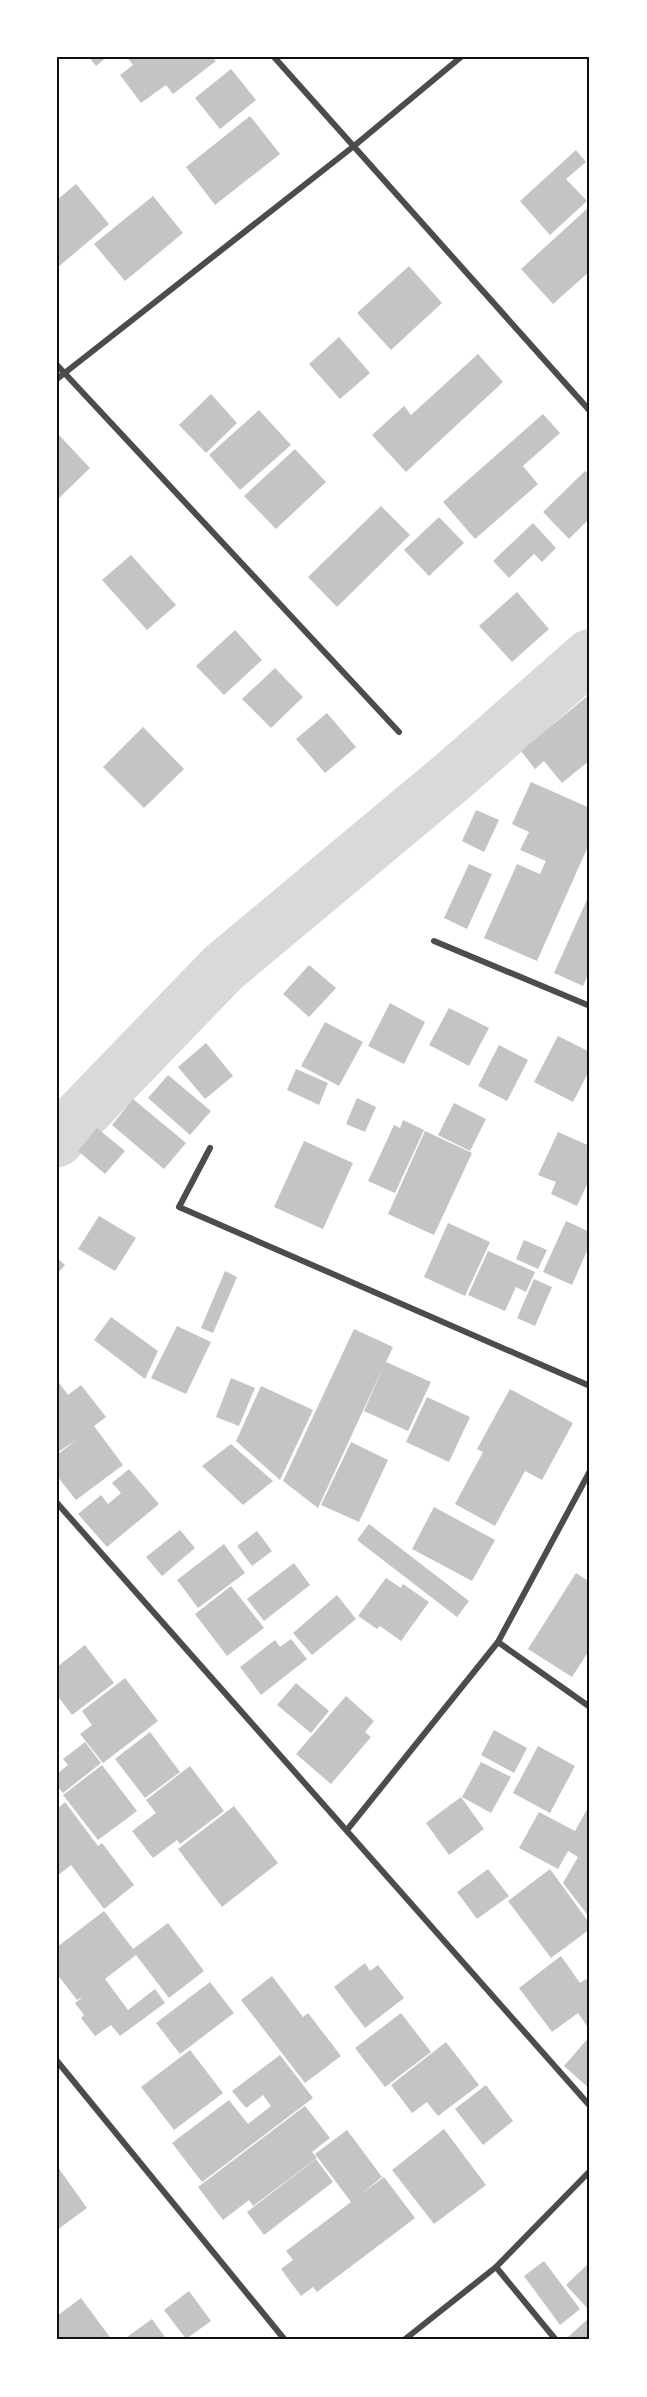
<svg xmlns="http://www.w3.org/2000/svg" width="647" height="2397" viewBox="0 0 647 2397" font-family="Montserrat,sans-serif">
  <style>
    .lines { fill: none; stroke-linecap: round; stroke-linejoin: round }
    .river { stroke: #d9d9d9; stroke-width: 54 }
    .building { fill: #c4c4c4 }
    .minor { stroke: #4c4c4c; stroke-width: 6 }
    .neatline { fill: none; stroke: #111; stroke-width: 2 }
  </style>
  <rect width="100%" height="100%" fill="#fff"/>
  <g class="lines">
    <path class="river" d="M57,1140L223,968L452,777L590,656"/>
  </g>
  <g class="building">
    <path d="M89,57H107L96,66Z"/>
    <path d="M127,57H212L216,61L173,94L166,85L141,103L120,75L133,65Z"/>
    <path d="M231,69L256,100L220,129L195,98Z"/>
    <path d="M250,116L280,154L215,205L186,167Z"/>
    <path d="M576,150L586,162L566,179L587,201L550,235L520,201Z"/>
    <path d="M76,184L109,224L57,268V200Z"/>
    <path d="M153,196L183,233L125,281L94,244Z"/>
    <path d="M590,206V271L553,304L521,269Z"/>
    <path d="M409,266L442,303L391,350L357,313Z"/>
    <path d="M339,337L370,373L340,399L309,364Z"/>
    <path d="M478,354L503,382L406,472L372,435L404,406L411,415Z"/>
    <path d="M211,394L237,423L206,453L179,425Z"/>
    <path d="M259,410L291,445L240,490L209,455Z"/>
    <path d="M543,414L560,433L523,466L538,484L475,539L443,502Z"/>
    <path d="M57,433L90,468L57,500Z"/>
    <path d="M295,449L326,482L276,529L244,496Z"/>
    <path d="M585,471L590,476V518L569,539L543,512Z"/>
    <path d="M381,506L410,535L337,607L308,577Z"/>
    <path d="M439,517L464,543L429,576L404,550Z"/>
    <path d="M533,523L556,548L542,562L534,554L509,578L493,561Z"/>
    <path d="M131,555L176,605L147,630L102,580Z"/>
    <path d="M517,592L549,629L512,662L479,626Z"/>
    <path d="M235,630L262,660L224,695L196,666Z"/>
    <path d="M275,668L303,697L271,728L242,699Z"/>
    <path d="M590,694V760L562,783L544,761L535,769L521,751Z"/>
    <path d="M327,713L356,747L325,773L296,739Z"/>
    <path d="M143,727L184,769L144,808L103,767Z"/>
    <path d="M531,782L590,808V842L537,961L484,938L517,864L540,874L546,861L520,850L529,832L512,824Z"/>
    <path d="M476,810L499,820L484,852L462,841Z"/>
    <path d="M469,864L492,874L467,929L444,918Z"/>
    <path d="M590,893V970L583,986L554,973Z"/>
    <path d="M309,965L336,988L309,1017L283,994Z"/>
    <path d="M390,1003L425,1022L404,1064L368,1046Z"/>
    <path d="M449,1008L489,1028L469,1066L429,1045Z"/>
    <path d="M325,1022L363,1042L339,1086L301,1066Z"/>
    <path d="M558,1036L590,1052V1069L573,1102L534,1082Z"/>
    <path d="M206,1043L233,1076L205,1099L178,1067Z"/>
    <path d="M499,1045L528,1060L507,1101L478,1086Z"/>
    <path d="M296,1069L328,1083L319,1105L287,1090Z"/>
    <path d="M168,1075L211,1111L190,1135L148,1098Z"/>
    <path d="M357,1098L376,1107L365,1132L346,1124Z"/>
    <path d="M133,1099L186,1143L164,1169L112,1125Z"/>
    <path d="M454,1103L486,1119L470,1151L438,1135Z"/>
    <path d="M403,1120L424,1130L395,1193L368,1181L394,1125L400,1128Z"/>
    <path d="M97,1128L125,1151L105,1174L78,1151Z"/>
    <path d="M425,1131L472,1153L434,1235L388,1214Z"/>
    <path d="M558,1132L590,1146V1178L577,1206L551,1194L556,1182L538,1175Z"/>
    <path d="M304,1141L353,1163L323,1229L274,1207Z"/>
    <path d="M99,1216L136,1238L115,1271L78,1249Z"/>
    <path d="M566,1221L590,1232V1244L572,1285L543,1272Z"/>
    <path d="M448,1223L490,1242L465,1296L424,1277Z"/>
    <path d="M524,1240L547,1250L538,1269L516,1259Z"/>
    <path d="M488,1251L535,1272L526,1292L516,1287L505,1311L468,1295Z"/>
    <path d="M57,1258L65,1265L57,1274Z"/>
    <path d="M225,1271L237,1277L213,1333L201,1328Z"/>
    <path d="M534,1279L552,1287L535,1326L517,1318Z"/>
    <path d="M111,1317L158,1351L145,1379L94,1340Z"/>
    <path d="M177,1326L211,1342L186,1394L151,1378Z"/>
    <path d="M354,1329L393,1347L386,1362L431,1382L408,1431L364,1411L385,1363L318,1508L283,1481Z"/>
    <path d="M231,1378L255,1388L239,1426L216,1417Z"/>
    <path d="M57,1380L68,1395L81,1385L106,1417L94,1426L123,1465L76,1500L57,1476V1455L77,1439L57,1453Z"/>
    <path d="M261,1386L313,1410L280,1480L236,1441Z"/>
    <path d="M510,1389L573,1423L542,1480L525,1471L495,1526L455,1504L483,1452L477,1449Z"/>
    <path d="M427,1397L470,1417L449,1462L406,1442Z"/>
    <path d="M351,1442L388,1460L359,1522L321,1505Z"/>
    <path d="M231,1444L273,1481L243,1505L202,1466Z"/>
    <path d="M129,1469L159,1504L107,1547L78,1514L101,1495L108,1504L121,1493L112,1483Z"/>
    <path d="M434,1507L495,1540L472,1581L412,1549Z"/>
    <path d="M369,1524L469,1601L457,1617L357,1540Z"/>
    <path d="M180,1530L195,1548L162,1576L146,1557Z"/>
    <path d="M257,1531L272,1551L252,1566L237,1546Z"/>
    <path d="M224,1544L245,1573L198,1608L177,1580Z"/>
    <path d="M294,1563L310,1585L264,1621L247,1599Z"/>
    <path d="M576,1573L590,1582V1649L572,1677L528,1649Z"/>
    <path d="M386,1578L401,1588L403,1584L429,1602L401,1641L380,1626L377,1629L358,1616Z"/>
    <path d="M231,1586L264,1628L227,1656L195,1614Z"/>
    <path d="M337,1595L356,1619L312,1655L293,1633Z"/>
    <path d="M291,1639L307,1659L261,1695L240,1667L275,1640L280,1647Z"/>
    <path d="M85,1645L114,1683L72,1715L57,1695V1667Z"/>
    <path d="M125,1678L158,1721L103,1763L80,1734L92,1725L82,1711Z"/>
    <path d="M296,1683L329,1711L311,1733L277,1705Z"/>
    <path d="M346,1696L374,1721L365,1732L371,1737L331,1784L296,1754Z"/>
    <path d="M494,1730L527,1748L514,1773L481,1755Z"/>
    <path d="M150,1732L180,1772L145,1798L115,1759Z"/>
    <path d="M85,1742L101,1763L63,1793L57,1786V1774L68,1765L63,1759Z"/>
    <path d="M538,1746L575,1766L550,1813L513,1793Z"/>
    <path d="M481,1762L511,1777L491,1813L462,1797Z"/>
    <path d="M102,1765L137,1811L98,1840L63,1795Z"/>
    <path d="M190,1766L224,1811L180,1844L177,1840L153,1858L132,1831L156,1813L146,1800Z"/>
    <path d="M461,1797L484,1829L449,1855L426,1823Z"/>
    <path d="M65,1802L98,1846L102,1843L134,1885L104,1909L71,1865L57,1876V1809Z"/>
    <path d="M590,1804V1918L563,1883L578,1857L568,1851L558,1869L519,1848L539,1812L575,1831Z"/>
    <path d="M234,1806L278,1863L222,1907L178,1849Z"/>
    <path d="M488,1869L509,1896L477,1919L457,1892Z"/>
    <path d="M550,1869L590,1924V1929L551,1958L508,1901Z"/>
    <path d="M104,1911L133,1949L168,1923L204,1971L169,1998L136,1955L105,1979L128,2010L155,1989L165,2003L120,2036L111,2025L95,2036L81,2018L84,2015L75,2003L83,1997L77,2000L57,1974V1947Z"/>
    <path d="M561,1956L580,1983L586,1979L590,1984V2024L587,2026L578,2013L552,2032L519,1988Z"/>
    <path d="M365,1963L370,1971L378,1965L404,1998L365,2028L334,1987Z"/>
    <path d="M272,1976L303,2017L308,2013L341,2056L305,2083L241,2000Z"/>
    <path d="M210,1982L234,2013L180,2054L156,2023Z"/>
    <path d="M401,2013L431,2052L385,2087L355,2048Z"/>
    <path d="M590,2036V2089L564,2066Z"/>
    <path d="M446,2042L479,2085L438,2116L427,2102L412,2113L391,2085Z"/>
    <path d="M190,2050L223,2093L174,2130L141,2087Z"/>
    <path d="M280,2055L313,2098L202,2182L172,2143L229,2100L248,2124L271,2106L263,2095L246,2108L232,2091Z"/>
    <path d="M486,2085L513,2121L483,2145L455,2109Z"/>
    <path d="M305,2106L330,2138L312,2152L317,2158L253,2206L249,2200L223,2220L198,2187Z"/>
    <path d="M444,2129L486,2185L434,2224L392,2170Z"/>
    <path d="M347,2130L382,2177L360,2195L384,2177L415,2218L317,2292L313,2287L301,2296L281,2269L293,2260L286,2251L351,2202L315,2154Z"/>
    <path d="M316,2159L333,2182L264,2235L247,2212Z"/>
    <path d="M57,2166L87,2208L57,2230Z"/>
    <path d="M544,2261L580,2309L560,2325L524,2276Z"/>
    <path d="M590,2262V2311L566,2285Z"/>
    <path d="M189,2291L211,2321L186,2339L164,2310Z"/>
    <path d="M81,2298L112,2340H57V2316Z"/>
    <path d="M590,2317V2340H571L568,2337Z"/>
    <path d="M152,2319L167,2340H123Z"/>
  </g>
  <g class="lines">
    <g class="minor">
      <path d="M274,57L590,411"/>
      <path d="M57,365L399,732"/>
      <path d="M57,379L354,146L461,57"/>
      <path d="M434,941L590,1006"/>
      <path d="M210,1148L179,1207L590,1386"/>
      <path d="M57,1503L590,2106"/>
      <path d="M498,1642L590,1707"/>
      <path d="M347,1830L498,1642L590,1471"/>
      <path d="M57,2061L285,2340"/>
      <path d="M496,2267L556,2340"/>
      <path d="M404,2340L496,2267L590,2171"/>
    </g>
  </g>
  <rect width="647" height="2397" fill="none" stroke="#ffffff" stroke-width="117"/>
  <rect x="58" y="58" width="530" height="2280" class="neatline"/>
</svg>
